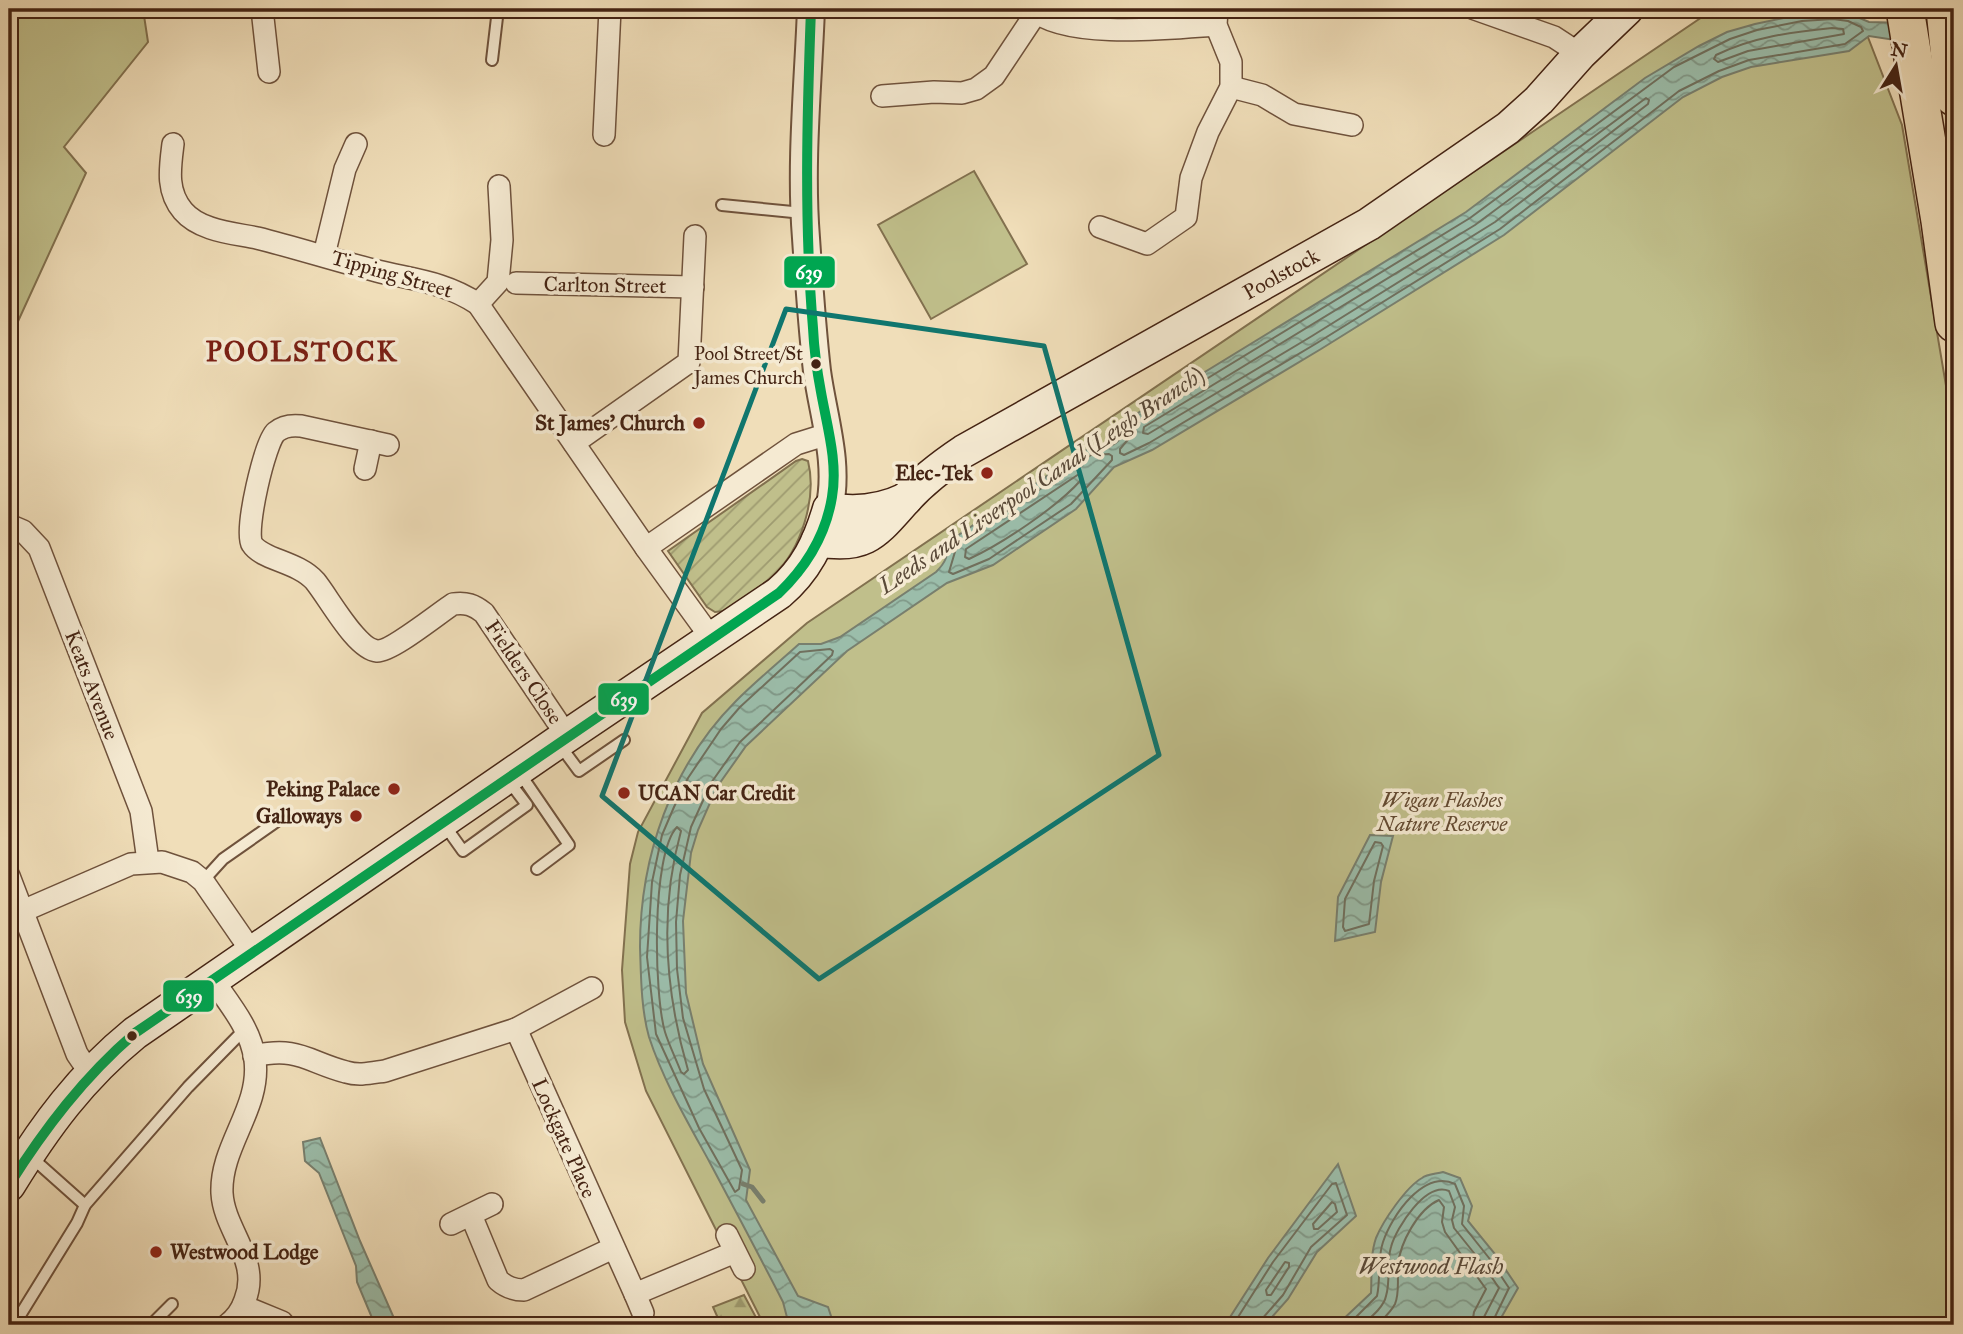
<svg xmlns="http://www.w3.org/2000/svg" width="1963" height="1334" viewBox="0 0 1963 1334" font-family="'IM FELL Great Primer',serif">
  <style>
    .forest { fill: url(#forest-firs); stroke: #82714f; stroke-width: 2 }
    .park { fill: #c0bf8b; stroke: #82714f; stroke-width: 2 }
    .garden { fill: url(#garden-furrows); stroke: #82714f; stroke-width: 2 }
    .water { fill: url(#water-waves); stroke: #787f6e; stroke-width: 2 }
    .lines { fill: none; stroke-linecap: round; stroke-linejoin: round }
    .shore { stroke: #70705e; stroke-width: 2 }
    .stream { stroke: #787f6e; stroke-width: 5 }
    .service-casing { stroke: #6f523c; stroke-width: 14 }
    .minor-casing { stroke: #6f523c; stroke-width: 24 }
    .tertiary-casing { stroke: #6f523c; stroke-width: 30 }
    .secondary-casing { stroke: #442313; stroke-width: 35 }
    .trunk-casing { stroke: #442313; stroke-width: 40 }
    .service { stroke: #f5ead2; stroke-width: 10 }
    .minor { stroke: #f5ead2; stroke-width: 21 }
    .tertiary { stroke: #f5ead2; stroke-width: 26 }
    .secondary { stroke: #f5ead2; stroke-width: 32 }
    .trunk { stroke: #f0deb9; stroke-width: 37 }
    .bus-1-casing { stroke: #f5ead2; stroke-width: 16 }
    .bus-1 { stroke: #00a651; stroke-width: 10 }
    .marked { fill: none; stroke: #0f766e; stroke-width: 5; stroke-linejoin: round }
    .bus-dot { fill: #442313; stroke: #f5ead2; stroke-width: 2.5 }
    .poi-dot { fill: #8f2418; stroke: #f5ead2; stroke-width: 2.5 }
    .labels { text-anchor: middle; stroke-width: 7; stroke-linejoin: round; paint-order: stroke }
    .bus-label { font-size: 19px; fill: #442313; stroke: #f5ead2; text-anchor: end }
    .street-label { font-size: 21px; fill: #442313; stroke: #f5ead2 }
    .poi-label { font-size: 21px; font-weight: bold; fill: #442313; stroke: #f5ead2; text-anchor: end }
    .park-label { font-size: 21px; font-style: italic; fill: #634a31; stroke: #f5ead2 }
    .water-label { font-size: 23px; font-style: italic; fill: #5a4a39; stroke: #f5ead2 }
    .district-label { font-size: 28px; font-weight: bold; letter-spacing: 2px; fill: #7a1f14; stroke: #f5ead2 }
    .line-badge { stroke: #f5ead2; stroke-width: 2.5 }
    .badge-label { font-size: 19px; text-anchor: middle; font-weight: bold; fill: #fff }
  </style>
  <defs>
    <pattern id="forest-firs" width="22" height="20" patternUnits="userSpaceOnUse" patternTransform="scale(1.75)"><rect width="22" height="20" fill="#c0bf8b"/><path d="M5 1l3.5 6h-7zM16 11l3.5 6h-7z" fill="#9e9b70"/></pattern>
    <pattern id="garden-furrows" width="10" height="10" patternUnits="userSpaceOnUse" patternTransform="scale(1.75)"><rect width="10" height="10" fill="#c0bf8b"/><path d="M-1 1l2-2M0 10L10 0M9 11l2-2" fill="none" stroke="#9e9b70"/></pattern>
    <pattern id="water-waves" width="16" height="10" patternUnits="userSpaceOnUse" patternTransform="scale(1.75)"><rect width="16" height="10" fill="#9bbdaa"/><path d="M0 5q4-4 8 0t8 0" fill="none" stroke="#809989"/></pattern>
  </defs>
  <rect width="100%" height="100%" fill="#f0deb9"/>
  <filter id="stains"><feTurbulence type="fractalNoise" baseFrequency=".00286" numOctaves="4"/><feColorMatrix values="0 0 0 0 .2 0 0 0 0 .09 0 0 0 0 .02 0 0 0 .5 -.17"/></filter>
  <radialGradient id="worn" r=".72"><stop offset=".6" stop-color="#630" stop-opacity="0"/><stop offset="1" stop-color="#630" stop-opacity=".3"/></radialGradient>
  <path class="forest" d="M744,1295L760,1325H721L713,1307Z"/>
  <g class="park">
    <path d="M9,9H143L148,42L64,147L86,173L9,341Z"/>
    <path d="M1714,9H1857L1902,125L1954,433V1325H764L646,1091L625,1022L622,970L630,864L638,832L702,713L807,623Z"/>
    <path d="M974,171L1027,264L931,319L878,225Z"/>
  </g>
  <path class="garden" d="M802,459L808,461C817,497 802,549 773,576C759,589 741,599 725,611L715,612L707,607L668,551L796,461Z"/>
  <g class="water">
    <path d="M1941,9L1954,43H1915L1869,36L1849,51L1751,67L1722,77L1683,97L1504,235L1321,349L1152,450L1114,467L1076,509L993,565L947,583L847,651L746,746L717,787L698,830L691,853L683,921L686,993L703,1064L750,1170L746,1200L798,1296L828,1307L834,1325H789L783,1302C759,1255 734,1208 709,1161C687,1121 663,1080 649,1037C641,1009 641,976 640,947C640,857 671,766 736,701C756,681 778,663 799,644H821L840,637L936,572C946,562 948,556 948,542L1090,447C1111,452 1126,440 1128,419L1466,212L1645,78L1699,46L1727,32L1755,24L1802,14L1833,12L1850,14L1869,22L1906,23L1913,15Z"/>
    <path d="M1370,835L1393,836L1381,882L1375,932L1335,941L1338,897Z"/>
    <path d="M320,1138L360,1241L397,1325H375L357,1282L356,1266L319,1173L305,1161L303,1142Z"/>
    <path d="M1338,1164L1356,1216L1317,1252L1288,1299L1265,1325H1225L1268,1258Z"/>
    <path d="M1443,1172L1460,1178L1472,1206L1468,1221L1495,1254L1518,1288L1497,1325H1337L1371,1293C1372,1275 1370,1255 1376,1238C1383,1221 1406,1187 1422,1178C1427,1174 1436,1174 1443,1172Z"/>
  </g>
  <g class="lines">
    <g class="shore">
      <path d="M1833,19L1848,21L1861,27L1863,31L1845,44L1749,60L1719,71L1679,91L1500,229L1317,343L1149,443L1124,455L1120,453V449L1131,436L1136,422L1470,218L1674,67L1730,39L1757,30L1802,21Z"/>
      <path d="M1832,28L1843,29L1844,34L1748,51L1718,62L1714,59L1716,55C1753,37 1791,32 1832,28Z"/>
      <path d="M1646,98L1649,100L1648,104L1495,222L1312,336L1148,434L1143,433L1144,427L1475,225Z"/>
      <path d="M1109,454L1112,456V460L1071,504L989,559L953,574L949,572L957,545L1091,455Z"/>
      <path d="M1079,474L1081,480C1057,507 1002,544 969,559L965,557L966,549Z"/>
      <path d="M830,649L833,651L832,655L740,742L711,783L691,827L680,875L676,922L677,969L683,1018L704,1089L742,1170L739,1189L735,1192L699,1128L656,1034L647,957L652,882L662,835L674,807L688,778L721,729L740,707L800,652Z"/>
      <path d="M677,827L681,831C659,910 665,991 688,1070L684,1074L681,1072C676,1059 669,1045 665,1032C654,995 651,854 677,827Z"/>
      <path d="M1375,842L1381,843L1383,846L1374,881L1369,924L1345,931L1343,927L1345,899Z"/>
      <path d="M1332,1202L1335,1204L1337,1212L1318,1229H1314L1313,1224Z"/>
      <path d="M1285,1262L1289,1263V1267L1271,1295H1267L1266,1290Z"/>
      <path d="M1233,1325L1273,1262L1332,1184L1336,1183L1347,1215L1311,1247L1283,1295L1262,1319L1261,1325"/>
      <path d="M1348,1325L1377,1296C1381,1278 1377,1259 1383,1242C1392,1215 1424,1169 1455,1184L1464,1206L1462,1224L1489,1258L1509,1288L1491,1325"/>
      <path d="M1362,1325C1370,1318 1384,1307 1386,1296C1391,1280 1386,1263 1391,1247C1396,1228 1426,1181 1449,1191L1455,1207L1452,1220L1454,1228L1482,1263L1499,1288L1484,1317L1483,1325"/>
      <path d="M1377,1325C1383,1319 1391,1312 1395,1304C1400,1292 1397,1277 1398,1265C1400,1243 1418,1209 1439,1200L1444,1207L1442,1222L1445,1232L1486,1289L1474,1312L1472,1325"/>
    </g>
    <path class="stream" d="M743,1184L752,1187L763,1201"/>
    <defs>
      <g id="service">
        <path d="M492,60L498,9"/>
        <path d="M722,205L803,213"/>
        <path d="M559,744L579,771L624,740"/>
        <path d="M519,772L569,845L537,869"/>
        <path d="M443,823L463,851L527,805L508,780"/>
        <path d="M203,881L223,859L280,819"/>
        <path d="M30,1156L85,1205"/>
        <path d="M14,1325L77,1223L85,1205L188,1087L245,1029"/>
        <path d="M151,1325L172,1304"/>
      </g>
      <g id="minor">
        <path d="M262,9L269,72"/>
        <path d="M1032,9C1065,40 1173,28 1216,25"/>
        <path d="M1475,9L1554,37L1580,54"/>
        <path d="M1231,87L1262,95L1294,114L1352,125"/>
        <path d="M882,96L934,92L962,93L976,89L994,76L1036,13"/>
        <path d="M604,135L610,9"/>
        <path d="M173,144C170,168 166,191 183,211C200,231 233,233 257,238C297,248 337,261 377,271C414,280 445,282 478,304L646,548L712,639"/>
        <path d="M1100,227L1147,244L1186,217L1191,178L1208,132L1231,87V62L1216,25L1217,9"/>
        <path d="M324,255L345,169L356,144"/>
        <path d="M516,283L693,287"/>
        <path d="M478,304L498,282L502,240L499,186"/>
        <path d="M574,443L689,362L695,236"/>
        <path d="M388,445L301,426C292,425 283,426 276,432C265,441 244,532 252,544C262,560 297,561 315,581C329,598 356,649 377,651C391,652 439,613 453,604C466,602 474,605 484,613L567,736"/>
        <path d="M365,469L371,441"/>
        <path d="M9,525L23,531L39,548L141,811L148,861"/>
        <path d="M646,548L796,444L828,434"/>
        <path d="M9,876L77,1054L90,1073"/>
        <path d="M9,917L131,864L162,862L192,872L203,881L252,952"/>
        <path d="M213,980C230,1005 251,1029 255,1060C261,1108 220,1146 222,1193C224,1231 261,1260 245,1300C242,1309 235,1319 227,1325"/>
        <path d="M516,1029L592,988"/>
        <path d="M254,1056C298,1046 308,1062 346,1072C359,1076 371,1073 385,1071L516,1029L635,1294L735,1252"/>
        <path d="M471,1215L498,1280C506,1287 513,1290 524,1290L613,1248"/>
        <path d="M451,1224L492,1204"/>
        <path d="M727,1235L744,1269"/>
        <path d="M635,1294L643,1313"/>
        <path d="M243,1306L282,1322L284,1325"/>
      </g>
      <path id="tertiary" d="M811,9C808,85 800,163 806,238C809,283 812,327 817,371C823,416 840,464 829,509"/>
      <g id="secondary">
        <path d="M818,540C866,549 876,532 905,500C922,481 943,465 964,451L1369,224L1508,128L1539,100L1580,54L1627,9"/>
        <path d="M9,1185C45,1126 81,1077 135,1033L558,742L779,593C806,570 819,543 829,509C856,514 881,511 906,499"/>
      </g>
      <g id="trunk">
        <path d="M1905,9L1940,221L1954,323"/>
        <path d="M1945,9L1954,97"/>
      </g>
    </defs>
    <use href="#service" class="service-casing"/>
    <use href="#minor" class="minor-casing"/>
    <use href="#tertiary" class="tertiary-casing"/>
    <use href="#secondary" class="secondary-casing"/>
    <use href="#trunk" class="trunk-casing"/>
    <use href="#service" class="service"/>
    <use href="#minor" class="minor"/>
    <use href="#tertiary" class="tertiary"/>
    <use href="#secondary" class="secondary"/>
    <use href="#trunk" class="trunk"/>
    <defs>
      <path id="bus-1" d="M9,1185C45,1128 84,1077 135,1033L779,593C806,567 826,534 832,497C838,462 827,426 821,392C817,371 814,349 813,328C804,221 807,116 811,9"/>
    </defs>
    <use href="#bus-1" class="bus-1-casing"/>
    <use href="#bus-1" class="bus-1"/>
  </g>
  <path class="marked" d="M786,309L1044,346L1159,755L819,979L602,796Z"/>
  <g class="bus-dot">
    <circle cx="816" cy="364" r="6"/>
    <circle cx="132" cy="1036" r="6"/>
  </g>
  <g class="poi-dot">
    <circle cx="699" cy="423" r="7"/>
    <circle cx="987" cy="473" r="7"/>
    <circle cx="394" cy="789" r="7"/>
    <circle cx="624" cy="793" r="7"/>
    <circle cx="356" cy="816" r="7"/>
    <circle cx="156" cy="1252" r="7"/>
  </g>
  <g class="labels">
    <g class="bus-label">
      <text x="803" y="360">Pool Street/St<tspan x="803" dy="24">James Church</tspan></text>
    </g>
    <g class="street-label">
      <text transform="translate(392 274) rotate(16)" y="7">Tipping Street</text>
      <text transform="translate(1281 274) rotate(-29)" y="7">Poolstock</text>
      <text transform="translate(605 285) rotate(1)" y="7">Carlton Street</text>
      <text transform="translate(524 672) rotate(56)" y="7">Fielders Close</text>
      <text transform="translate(92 685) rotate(69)" y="7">Keats Avenue</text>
      <text transform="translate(564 1138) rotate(66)" y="7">Lockgate Place</text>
    </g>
    <g class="poi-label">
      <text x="685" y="430">St James' Church</text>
      <text x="973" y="480">Elec-Tek</text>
      <text x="380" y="796">Peking Palace</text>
      <text x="638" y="800" text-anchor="start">UCAN Car Credit</text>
      <text x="342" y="823">Galloways</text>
      <text x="170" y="1259" text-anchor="start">Westwood Lodge</text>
    </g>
    <g class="park-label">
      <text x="1442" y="807">Wigan Flashes<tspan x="1442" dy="24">Nature Reserve</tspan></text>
    </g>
    <g class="water-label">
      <text transform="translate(1041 480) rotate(-34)" y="8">Leeds and Liverpool Canal (Leigh Branch)</text>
      <text x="1431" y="1274">Westwood Flash</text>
    </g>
    <g class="district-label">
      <text x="302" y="361">POOLSTOCK</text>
    </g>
  </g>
  <g class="line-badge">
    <rect x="783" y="255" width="53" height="34" rx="7" fill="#00a651"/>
    <rect x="597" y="682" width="53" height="34" rx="7" fill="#00a651"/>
    <rect x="162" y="979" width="53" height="34" rx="7" fill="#00a651"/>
  </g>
  <g class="badge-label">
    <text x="809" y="279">639</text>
    <text x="624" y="706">639</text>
    <text x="189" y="1003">639</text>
  </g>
  <rect width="1963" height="1334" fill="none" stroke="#f0deb9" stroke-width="35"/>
  <rect x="10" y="10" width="1942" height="1313" fill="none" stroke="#442313" stroke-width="3.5"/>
  <rect x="18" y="18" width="1928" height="1299" fill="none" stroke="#442313" stroke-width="2"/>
  <g transform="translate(1896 66) rotate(11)" stroke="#f5ead2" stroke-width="5" paint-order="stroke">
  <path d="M0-5L12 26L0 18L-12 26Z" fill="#442313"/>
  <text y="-10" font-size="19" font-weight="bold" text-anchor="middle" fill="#442313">N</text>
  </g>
  <rect width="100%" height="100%" filter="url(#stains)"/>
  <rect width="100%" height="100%" fill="url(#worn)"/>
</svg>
